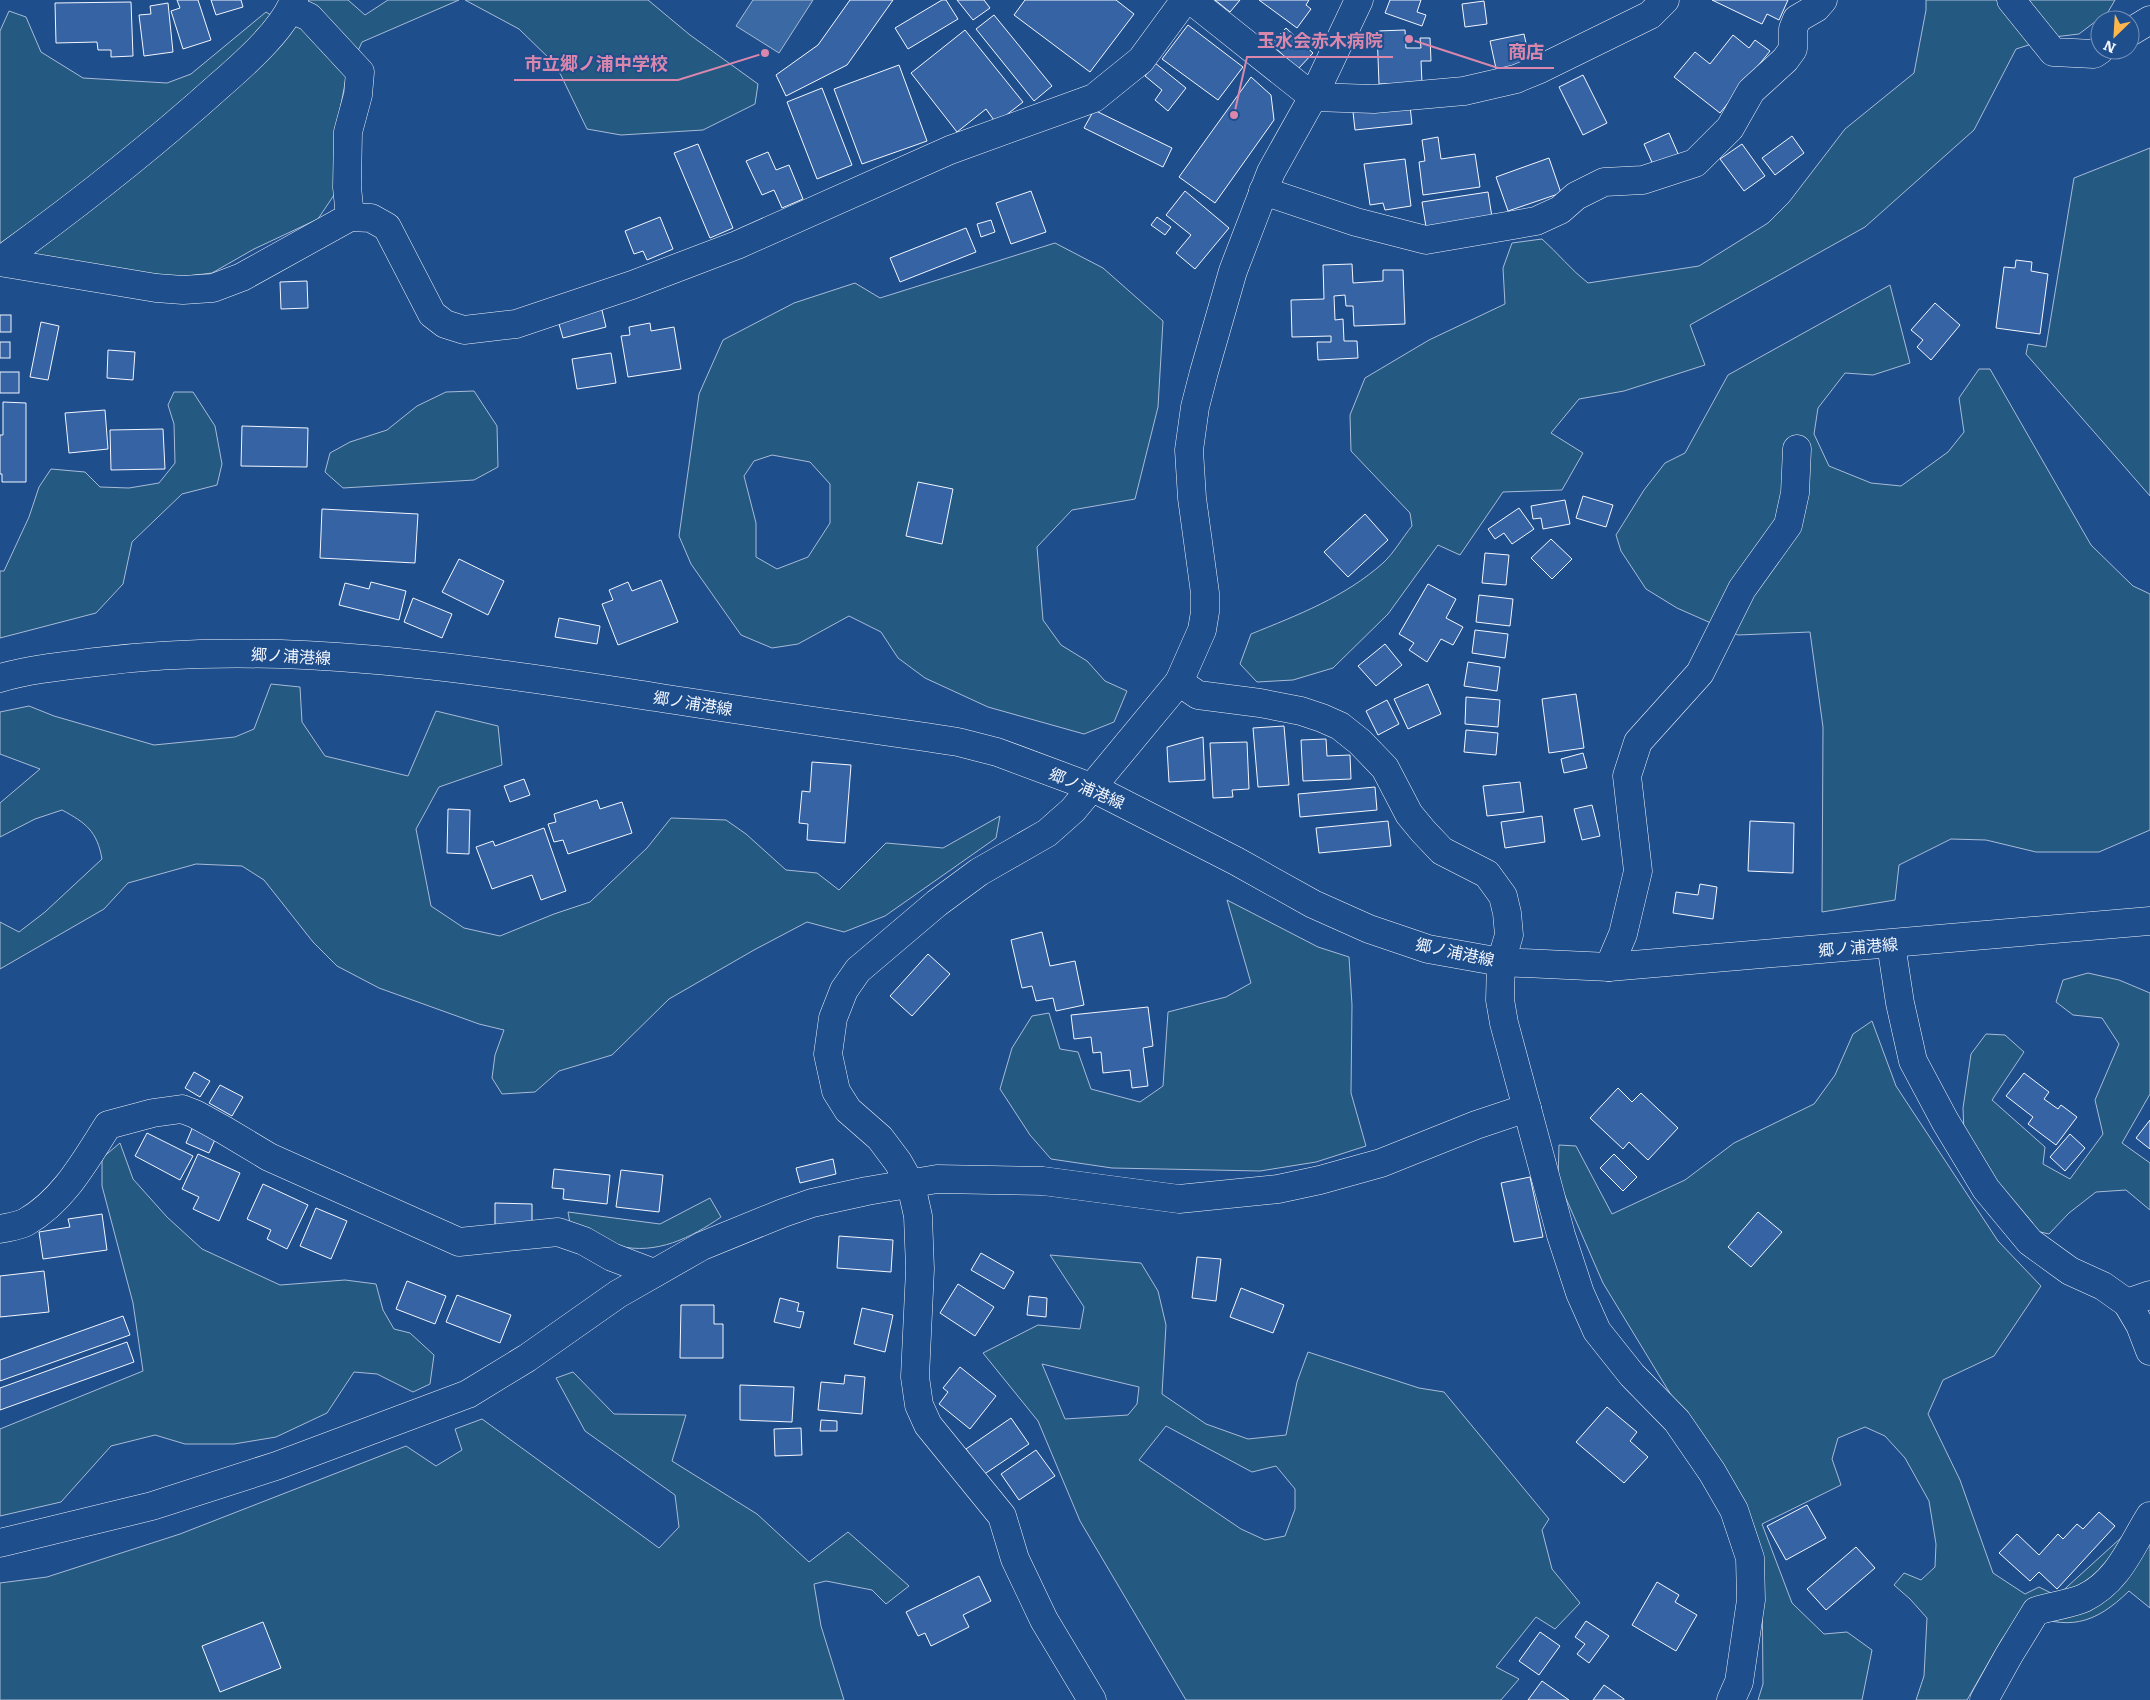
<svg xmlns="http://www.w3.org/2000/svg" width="2150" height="1700" viewBox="0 0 2150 1700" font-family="Literata,'Noto Sans JP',serif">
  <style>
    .green { fill: #245a82; stroke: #a8bbd7; fill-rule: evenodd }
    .water { fill: #3b69a3; stroke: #a8bbd7 }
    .building { fill: #3563a3; stroke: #f2f6ff }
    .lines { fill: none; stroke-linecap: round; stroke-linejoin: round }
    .minor-casing { stroke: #f2f6ff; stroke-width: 29 }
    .major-casing { stroke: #f2f6ff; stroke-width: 29 }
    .minor { stroke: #1f4e8c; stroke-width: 28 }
    .major { stroke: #1f4e8c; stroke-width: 28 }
    .labels { text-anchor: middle; stroke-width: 4; stroke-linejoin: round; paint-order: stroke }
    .street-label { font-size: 16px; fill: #f2f6ff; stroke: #1f4e8c }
    .leader { fill: none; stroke: #da87ad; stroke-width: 2 }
    .callout-dot { fill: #da87ad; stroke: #1f4e8c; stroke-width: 2 }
    .callout-label { font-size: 18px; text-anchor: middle; font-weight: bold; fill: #da87ad; stroke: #1f4e8c; stroke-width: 4; stroke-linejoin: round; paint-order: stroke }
  </style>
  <rect width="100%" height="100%" fill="#1f4e8c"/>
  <g class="green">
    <path d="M301,0H348L365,15L388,0H459L362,42L346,78L336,131L337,163L334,195L318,219L254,249L212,273L171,278L0,252V31L9,11L26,17L41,52L83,78L167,83L191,74L266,12L288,26Z"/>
    <path d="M465,0H648L690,35L758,84L755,104L703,130L621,135L587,129L556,65L519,29Z"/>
    <path d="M1926,0H2115L2108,12L2079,34L2054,37L2016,49L1974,130L1865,227L1690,325L1705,365L1624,391L1579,399L1551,433L1583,453L1562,490L1503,492L1460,555L1438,545L1388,614L1333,668L1293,680L1257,682L1240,664L1251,634C1298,615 1345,597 1383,563C1394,553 1402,538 1412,526L1410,513L1351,451L1350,415L1365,378L1429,340L1505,304L1503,268L1512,243L1542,239C1558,253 1571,270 1588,283L1699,266L1768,223L1789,202L1845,129L1914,73L1926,10Z"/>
    <path d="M2150,148V496L2026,354L2028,344L2046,347L2074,178Z"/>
    <path d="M1055,243L1103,268L1163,321L1158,407L1135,499L1072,510L1037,547L1043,620L1061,645L1087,661L1105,681L1127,691L1114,722L1084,734L988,707L925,678L898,658L881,632L849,616L798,644L772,648L741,635L691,564L679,536L699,394L723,340L794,303L855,283L880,298ZM772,455L810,462L830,484V523L808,557L777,569L756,557V523L744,476L754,461Z"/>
    <path d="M1890,285L1910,363L1873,375L1845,373L1818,408L1814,434L1829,466L1871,483L1901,486L1948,452L1964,432L1959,398L1979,369H1990L2091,545L2133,586L2150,594V830L2099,852H2036L1986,840L1951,839L1899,865L1895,900L1822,912L1823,727L1810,632L1738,635L1677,608L1646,589L1621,551L1616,535L1644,490L1665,463L1685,453L1728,375Z"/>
    <path d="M474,391L497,426L498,467L474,480L343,488L325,472L330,453L350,442L387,430L417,406L446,392Z"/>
    <path d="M174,392H193L215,426L222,464L217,485L182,494L132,542L123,584L96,613L0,638V571H4L29,517L39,487L51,469L85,472L100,487L129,488L159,483L175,463L174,424L168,405Z"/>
    <path d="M271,684L300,687L302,722L325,756L408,776L436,711L498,726L502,765L439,787L416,829L431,906L464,928L500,936L554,914L590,902L647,848L671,818L726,820L746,834L786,870L817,873L839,890L886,843L943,848L1000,816L996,838L885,916L844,932L807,922L754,950L669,999L612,1055L559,1071L535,1092L502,1094L492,1078L495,1055L504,1030L479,1024L379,988L337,966L313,942L264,880L242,866L196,864L128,883L104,909L0,969V922L19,932L45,912L102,859C97,831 86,823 62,810L35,819L0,837V803L40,769L0,754V712L29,706L54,716L154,745L235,737L254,729Z"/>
    <path d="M1227,900L1318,947L1349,957L1352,1005L1351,1093L1366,1146L1316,1162L1260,1171L1112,1168L1051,1159L1030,1135L1000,1089L1012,1048L1032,1016L1049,1013L1060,1049L1078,1052L1091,1089L1140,1102L1163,1086L1168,1012L1226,997L1251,983Z"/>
    <path d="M2088,973L2119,980L2150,993V1094L2122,1143L2150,1163V1210L2126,1190L2096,1192L2069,1213L2049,1234L2032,1230L2001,1198L1964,1133L1963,1108L1971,1054L1986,1034L2005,1035L2024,1052L1992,1100L2045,1147L2043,1164L2070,1179L2103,1134L2095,1100L2119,1044L2102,1018L2073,1015L2056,1002L2063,980Z"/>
    <path d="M1872,1021L1896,1086L1998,1241L2041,1286L1994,1356L1943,1380L1928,1414L1960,1480L1993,1573L2025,1594L2039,1587L2057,1596L2134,1526L2150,1521V1608L2129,1591C2094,1625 2068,1631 2023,1612L2002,1639L1967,1700H1916L1924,1676L1927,1618L1910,1599L1894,1585L1904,1573L1921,1580L1935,1567L1936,1544L1929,1501L1905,1458L1885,1436L1865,1427L1838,1438L1832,1459L1841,1485L1762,1524L1792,1603L1824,1634L1847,1632L1872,1650L1862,1700H1758L1763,1684L1762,1577L1682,1413L1603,1283L1558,1180L1559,1145L1576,1146L1612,1214L1685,1180L1734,1143L1814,1104L1835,1075L1853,1034Z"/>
    <path d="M120,1143L133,1179L167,1217L202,1249L280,1285L345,1280L376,1284L383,1310L394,1329L410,1333L434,1355L430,1384L413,1392L377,1374L354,1372L327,1413L276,1437L234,1444H185L155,1435L111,1446L61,1502L0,1516V1429L143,1371L133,1303L102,1186V1158Z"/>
    <path d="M710,1198L721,1217C691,1238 656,1255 619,1246C603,1242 587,1235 571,1229L568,1212L660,1224Z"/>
    <path d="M1050,1255L1141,1263L1158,1291L1166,1325L1162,1394L1206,1424L1248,1439L1286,1435L1297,1382L1308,1352L1419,1388L1444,1392L1549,1519L1542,1530L1552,1569L1580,1603L1555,1629L1536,1617L1496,1667L1519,1679L1501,1700H1186L1080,1521L1038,1421L983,1353L1038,1325L1080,1329L1084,1307ZM1042,1364L1139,1387L1137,1404L1128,1415L1065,1419ZM1166,1426L1252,1472L1276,1466L1295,1489V1509L1285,1536L1265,1540L1241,1529L1139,1460Z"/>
    <path d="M573,1372L614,1414L686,1415L672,1461L757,1514L809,1562L848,1532L909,1586L886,1604L872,1590L826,1581L814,1584L821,1626L844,1700H0V1583L47,1577L180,1534L406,1446L436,1466L462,1450L455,1429L482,1419L659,1548L679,1527L675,1495L585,1431L556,1378Z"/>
  </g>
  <path class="water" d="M753,0H813L779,53L736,26Z"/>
  <g class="building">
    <path d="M177,0H198L211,40L183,49L171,11L180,8Z"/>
    <path d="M211,0H241L243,7L216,15Z"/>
    <path d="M850,0H893L847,65L786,96L776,75L818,45Z"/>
    <path d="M942,0H946L958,19L908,49L895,28Z"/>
    <path d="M957,0H984L990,8L973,20Z"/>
    <path d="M1025,0H1116L1134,14L1090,72L1014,15Z"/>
    <path d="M1215,0H1240L1230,12Z"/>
    <path d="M1259,0H1309L1306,5L1311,9L1297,28Z"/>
    <path d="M1390,0H1421L1417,12L1426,15L1422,26L1385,13Z"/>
    <path d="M1712,0H1788L1779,20L1767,14L1762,24Z"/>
    <path d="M1484,1L1487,24L1465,27L1462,4Z"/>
    <path d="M131,2L133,56L111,57V50H98L97,42L56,43L55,3Z"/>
    <path d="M168,3L173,52L144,56L139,15L151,14L150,6Z"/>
    <path d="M994,15L1052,86L1034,101L976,29Z"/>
    <path d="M1188,25L1243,67L1218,100L1162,59Z"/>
    <path d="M1286,28L1313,53L1298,69L1271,44Z"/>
    <path d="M965,30L1023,102L996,123L986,109L957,132L911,73Z"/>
    <path d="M1405,30L1406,48H1421L1420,38H1430L1431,61H1421L1422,83L1379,84L1377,31Z"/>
    <path d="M1524,34L1531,66L1497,73L1490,41Z"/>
    <path d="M1733,35L1749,48L1755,40L1770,51L1720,113L1674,77L1695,52L1710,64Z"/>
    <path d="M1155,63L1186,88L1168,111L1155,100L1162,90L1145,76Z"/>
    <path d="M899,65L927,141L862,164L834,89Z"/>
    <path d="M1583,75L1607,123L1583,135L1559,87Z"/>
    <path d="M1251,77L1271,95L1274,120L1215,203L1179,177Z"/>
    <path d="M822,88L852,165L817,179L787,102Z"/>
    <path d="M1410,106L1412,124L1355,130L1353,112Z"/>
    <path d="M1094,110L1172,148L1163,167L1084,128Z"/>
    <path d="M1669,133L1679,156L1654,167L1644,144Z"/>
    <path d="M1792,136L1804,153L1775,175L1762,158Z"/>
    <path d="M1438,137L1441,159L1475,154L1480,187L1423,195L1419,162L1425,161L1422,140Z"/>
    <path d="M698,144L733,228L710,238L674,153Z"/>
    <path d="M1742,144L1765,176L1744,191L1720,159Z"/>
    <path d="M768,152L776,170L789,165L803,199L782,208L774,190L762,195L746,161Z"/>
    <path d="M1549,158L1561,193L1508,211L1496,177Z"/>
    <path d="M1405,159L1411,206L1385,210L1383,203L1370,205L1364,164Z"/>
    <path d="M1031,191L1046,232L1011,244L996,203Z"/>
    <path d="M1185,191L1229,228L1195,269L1176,253L1191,235L1166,215Z"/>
    <path d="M1488,192L1492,217L1426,227L1422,202Z"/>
    <path d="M660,217L673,249L647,260L643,251L634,254L625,231Z"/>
    <path d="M1157,217L1171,227L1165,235L1151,225Z"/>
    <path d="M991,220L995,232L981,237L977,224Z"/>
    <path d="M966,228L976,252L900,282L890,258Z"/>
    <path d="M2016,260L2032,262L2031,271L2048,274L2040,334L1996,328L2004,267L2015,268Z"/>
    <path d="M1352,264L1353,283L1383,281V270H1403L1405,324L1354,326L1353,306H1346L1345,295L1334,296L1335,320L1343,319L1344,341H1357L1358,358L1318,360L1317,342H1331V336L1292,337L1291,300L1324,299L1323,265Z"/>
    <path d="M307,281L308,308L281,309L280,282Z"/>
    <path d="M1935,303L1960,325L1931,360L1917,347L1923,340L1911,330Z"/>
    <path d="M601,306L606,327L563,338L557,317Z"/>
    <rect x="0" y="315" width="11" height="17"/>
    <path d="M41,322L59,326L48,380L30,377Z"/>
    <path d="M650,323L651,331L674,327L681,369L628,377L621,336L630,335L629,327Z"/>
    <rect x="0" y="342" width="10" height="16"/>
    <path d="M108,350L135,352L133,380L107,378Z"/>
    <path d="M611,353L616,383L577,389L572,359Z"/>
    <rect x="0" y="372" width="19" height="21"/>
    <path d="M3,402L26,403V482H2V474H0V435H3Z"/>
    <path d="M105,410L108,449L69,453L65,413Z"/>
    <path d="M242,426L308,428L307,467L241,466Z"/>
    <path d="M163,429L165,469L111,470L110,430Z"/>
    <path d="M918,482L953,489L942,544L906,536Z"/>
    <path d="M1583,496L1613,505L1606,527L1576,518Z"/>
    <path d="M1565,500L1570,524L1543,529L1541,518L1533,519L1531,506Z"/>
    <path d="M1519,508L1534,529L1512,544L1504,533L1495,539L1488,529Z"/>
    <path d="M322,509L418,514L415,563L320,558Z"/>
    <path d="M1365,514L1388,540L1348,577L1324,552Z"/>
    <path d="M1551,539L1572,559L1552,579L1531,558Z"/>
    <path d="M1485,553L1509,555L1506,585L1482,583Z"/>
    <path d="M459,559L504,581L488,615L442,592Z"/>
    <path d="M661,580L678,622L618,645L602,604L613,600L609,590L628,582L632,591Z"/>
    <path d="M371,582L406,591L399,620L339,605L345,583L369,589Z"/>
    <path d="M1428,584L1456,599L1446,618L1463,627L1453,645L1441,639L1427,662L1409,650L1414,643L1399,634Z"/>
    <path d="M1479,595L1513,599L1510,626L1476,622Z"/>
    <path d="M413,598L452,614L442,638L404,622Z"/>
    <path d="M559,618L600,626L597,644L555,637Z"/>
    <path d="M1475,630L1508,634L1505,658L1472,653Z"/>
    <path d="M1385,644L1402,665L1376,686L1358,666Z"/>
    <path d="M1468,662L1500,667L1497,691L1464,686Z"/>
    <path d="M1428,684L1441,714L1408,729L1394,699Z"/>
    <path d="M1576,694L1584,748L1549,753L1542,699Z"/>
    <path d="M1466,697L1500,700L1498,727L1465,724Z"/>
    <path d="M1387,700L1399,724L1378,735L1366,711Z"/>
    <path d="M1284,726L1289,785L1258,787L1253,728Z"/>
    <path d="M1466,730L1498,733L1496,755L1464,752Z"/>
    <path d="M1203,737L1205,780L1169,782L1167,747Z"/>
    <path d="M1326,739L1327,756L1350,755L1351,779L1303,781L1301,740Z"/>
    <path d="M1247,742L1249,789L1232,790L1233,797L1213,798L1210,743Z"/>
    <path d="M1583,753L1587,768L1564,773L1561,759Z"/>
    <path d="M812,762L851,765L845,843L807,840L808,824L799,823L802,791L810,792Z"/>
    <path d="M524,779L530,795L510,802L504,786Z"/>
    <path d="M1520,782L1524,812L1487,816L1483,786Z"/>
    <path d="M1375,787L1377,810L1300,817L1298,794Z"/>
    <path d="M597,800L600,809L622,802L632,833L568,854L563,840L554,842L548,824L556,822L554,814Z"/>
    <path d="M1592,805L1600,836L1582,840L1574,809Z"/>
    <path d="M448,809L470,810L469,854L447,853Z"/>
    <path d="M1542,816L1545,842L1505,848L1501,822Z"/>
    <path d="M1388,821L1391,846L1319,853L1316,828Z"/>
    <path d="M1750,821L1794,823L1793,873L1748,871Z"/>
    <path d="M544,828L566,891L541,900L532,875L492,889L476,847L493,841L495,846Z"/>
    <path d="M1700,884L1717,887L1713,919L1673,913L1676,892L1698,895Z"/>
    <path d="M1042,932L1050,966L1075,961L1084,1005L1056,1011L1053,998L1036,1001L1032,986L1022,988L1011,940Z"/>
    <path d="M928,954L950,974L912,1016L890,996Z"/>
    <path d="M1148,1007L1153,1046L1143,1048L1148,1086L1132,1088L1130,1070L1103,1073L1101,1052L1093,1053L1091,1037L1074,1039L1071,1015Z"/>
    <path d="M194,1072L210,1081L200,1097L185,1088Z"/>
    <path d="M2024,1073L2049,1092L2044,1099L2058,1109L2061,1105L2077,1117L2056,1145L2028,1124L2033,1117L2006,1096Z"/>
    <path d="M220,1085L243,1097L232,1116L209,1103Z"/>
    <path d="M1618,1088L1632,1102L1641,1093L1678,1128L1648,1160L1629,1142L1623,1149L1590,1118Z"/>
    <path d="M2150,1120V1149L2136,1138Z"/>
    <path d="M194,1124L217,1135L209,1153L186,1143Z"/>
    <path d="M147,1133L193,1156L180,1180L135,1156Z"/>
    <path d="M2070,1134L2085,1148L2065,1171L2050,1157Z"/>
    <path d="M198,1154L240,1173L219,1221L193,1209L199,1197L182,1189Z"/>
    <path d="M1614,1154L1637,1177L1623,1191L1600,1168Z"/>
    <path d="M833,1159L836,1174L800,1183L796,1168Z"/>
    <path d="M554,1169L610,1175L607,1204L563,1199L564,1189L552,1188Z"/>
    <path d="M621,1170L663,1175L659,1212L616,1207Z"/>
    <path d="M1530,1177L1543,1237L1514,1242L1501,1183Z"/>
    <path d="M263,1184L308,1205L287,1249L267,1239L271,1230L247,1219Z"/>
    <path d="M495,1203L532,1204V1227L495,1226Z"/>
    <path d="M316,1208L347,1221L331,1259L300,1246Z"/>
    <path d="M1758,1212L1782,1232L1751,1267L1728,1247Z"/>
    <path d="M102,1214L107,1250L43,1259L39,1232L70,1227L68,1219Z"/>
    <path d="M839,1236L893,1240L891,1272L837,1268Z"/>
    <path d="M981,1253L1014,1272L1004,1289L971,1270Z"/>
    <path d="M1197,1257L1221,1259L1216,1301L1192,1298Z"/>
    <path d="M44,1271L49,1312L0,1317V1276Z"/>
    <path d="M407,1281L446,1296L435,1324L396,1309Z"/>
    <path d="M958,1284L994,1307L975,1336L940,1313Z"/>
    <path d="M1241,1288L1284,1305L1273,1333L1230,1317Z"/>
    <path d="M457,1295L511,1315L500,1343L446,1322Z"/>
    <path d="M1029,1296L1047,1298L1046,1317L1027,1315Z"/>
    <path d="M780,1298L799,1303L797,1311L804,1312L800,1328L774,1322Z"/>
    <path d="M681,1305H714V1324H723V1358H680Z"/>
    <path d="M862,1308L893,1315L885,1352L854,1344Z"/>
    <path d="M123,1316L130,1335L0,1381V1360Z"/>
    <path d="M127,1342L134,1362L0,1410V1388Z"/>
    <path d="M960,1367L996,1396L970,1429L939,1404L948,1392L943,1388Z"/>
    <path d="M845,1375L865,1377L862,1414L818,1410L821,1382L844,1384Z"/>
    <path d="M740,1385L794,1387L792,1422L740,1420Z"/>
    <path d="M1607,1407L1637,1432L1630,1441L1648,1457L1624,1483L1576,1442Z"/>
    <path d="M1011,1418L1029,1444L983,1475L966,1449Z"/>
    <path d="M821,1420L837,1421V1431H820Z"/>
    <path d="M801,1428L802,1455L775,1456L774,1429Z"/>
    <path d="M1036,1450L1055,1476L1019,1500L1001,1474Z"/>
    <path d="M1807,1505L1826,1538L1786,1560L1767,1526Z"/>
    <path d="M2099,1512L2115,1526L2057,1589L2039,1572L2030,1581L1999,1553L2017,1534L2039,1555L2058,1534L2063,1539L2077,1524L2083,1529Z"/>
    <path d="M1856,1547L1875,1568L1826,1610L1807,1589Z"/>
    <path d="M979,1576L991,1601L963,1615L969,1627L931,1646L925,1633L918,1636L906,1612Z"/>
    <path d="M1657,1582L1679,1595L1675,1602L1697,1615L1676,1651L1632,1625Z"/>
    <path d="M1586,1621L1609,1636L1589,1663L1577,1654L1585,1644L1575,1637Z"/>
    <path d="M263,1622L281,1668L220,1692L202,1646Z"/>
    <path d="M1540,1632L1560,1646L1539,1675L1519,1661Z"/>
    <path d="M1542,1681L1569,1700H1528Z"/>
    <path d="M1604,1685L1624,1699V1700H1593Z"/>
  </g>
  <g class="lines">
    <defs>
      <g id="minor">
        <path d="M1191,0L1313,97L1374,99L1464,91L1516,79L1540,69L1650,15L1665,0"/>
        <path d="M2011,0L2053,52L2094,54L2100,50"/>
        <path d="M291,9L309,17L360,72L358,95L348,132L347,187L350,217"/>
        <path d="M2130,32L2150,20"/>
        <path d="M1263,191L1356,222L1426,240L1536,221L1560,210L1576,196L1604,182L1643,180L1695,163L1730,128L1751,91L1785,60L1793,49V29L1797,19L1816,8L1823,0"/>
        <path d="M0,261C76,206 150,148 220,85C243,65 284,29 294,0"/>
        <path d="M0,262L156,288L183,290L213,288L242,277L350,217L371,218L387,227L432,314L445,324L464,330L516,324L632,285L737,245L950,150L1094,98L1141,60L1185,0"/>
        <path d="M1179,682L1198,695L1260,703L1301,711L1322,718L1340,726L1360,742L1385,768L1409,814L1423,831L1442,851L1487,874L1503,896L1507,913L1509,935L1501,962L1500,1000L1504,1023L1561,1235L1580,1293L1597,1331L1632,1375L1677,1421L1712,1472L1734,1510L1750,1558L1751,1600L1739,1682L1731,1700"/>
        <path d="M1891,944L1900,1003L1913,1061L1945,1121L1986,1189L2030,1242L2070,1271L2103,1286L2127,1303L2140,1325L2150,1351"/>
        <path d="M1609,967L1623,934L1638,871L1627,776L1638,742L1700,673L1742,589L1788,525L1795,493L1797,449"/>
        <path d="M0,1229C8,1227 19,1226 26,1222C64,1200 85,1161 108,1125L153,1113L182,1109L195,1114L224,1130L269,1157L459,1242L558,1232L584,1241L612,1257L654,1273"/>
        <path d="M2127,1303L2150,1295"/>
        <path d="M0,1543L152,1506L276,1466L468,1394L527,1358L618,1294L702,1246L783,1213L812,1203L867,1191L937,1179L1043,1181L1179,1199L1278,1189L1320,1180L1381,1163L1476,1125L1527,1108"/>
        <path d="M1092,1700L1044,1620L1015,1559L1002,1516L928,1425L919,1405L915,1377L920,1269L918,1216L911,1185L898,1162L880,1138L848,1110L836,1091L828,1054L833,1018L844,990L858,970L937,903L979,872L1047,833L1073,810L1179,682L1202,630L1205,612V593L1192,498L1189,450L1195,407L1204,372L1233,271L1271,172L1313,97L1359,0"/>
        <path d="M1984,1700L2009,1655L2036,1611C2051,1606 2071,1604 2084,1598C2119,1581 2131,1546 2150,1516"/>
      </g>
      <path id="major" d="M0,678C31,669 64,666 96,662C281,638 472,669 655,697C756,713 857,727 958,742L997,752L1091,787L1236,861L1313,904L1369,929L1428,949L1501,962L1609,967L2150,921"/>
    </defs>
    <use href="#minor" class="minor-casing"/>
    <use href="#major" class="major-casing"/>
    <use href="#minor" class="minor"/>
    <use href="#major" class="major"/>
  </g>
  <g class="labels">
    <g class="street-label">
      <text transform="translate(291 656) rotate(3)" y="6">郷ノ浦港線</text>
      <text transform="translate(693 703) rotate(9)" y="6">郷ノ浦港線</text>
      <text transform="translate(1087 788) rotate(23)" y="6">郷ノ浦港線</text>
      <text transform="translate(1858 947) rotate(-5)" y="6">郷ノ浦港線</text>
      <text transform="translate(1455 952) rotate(12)" y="6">郷ノ浦港線</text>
    </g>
  </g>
  <path class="leader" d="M1234 115L1247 57H1393M1409 39L1498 68H1554M765 53L678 80H514"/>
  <g class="callout-dot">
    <circle cx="1234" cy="115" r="5"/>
    <circle cx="1409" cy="39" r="5"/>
    <circle cx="765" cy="53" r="5"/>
  </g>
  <g class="callout-label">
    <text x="1320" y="47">玉水会赤木病院</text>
    <text x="1526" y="58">商店</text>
    <text x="596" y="70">市立郷ノ浦中学校</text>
  </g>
  <g transform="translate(2115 35) rotate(205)"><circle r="24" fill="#1f4e8c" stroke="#7391ba"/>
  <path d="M0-4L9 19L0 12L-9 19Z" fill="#ffb74d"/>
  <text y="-8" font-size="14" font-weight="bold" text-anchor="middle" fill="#f2f6ff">N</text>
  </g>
</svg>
